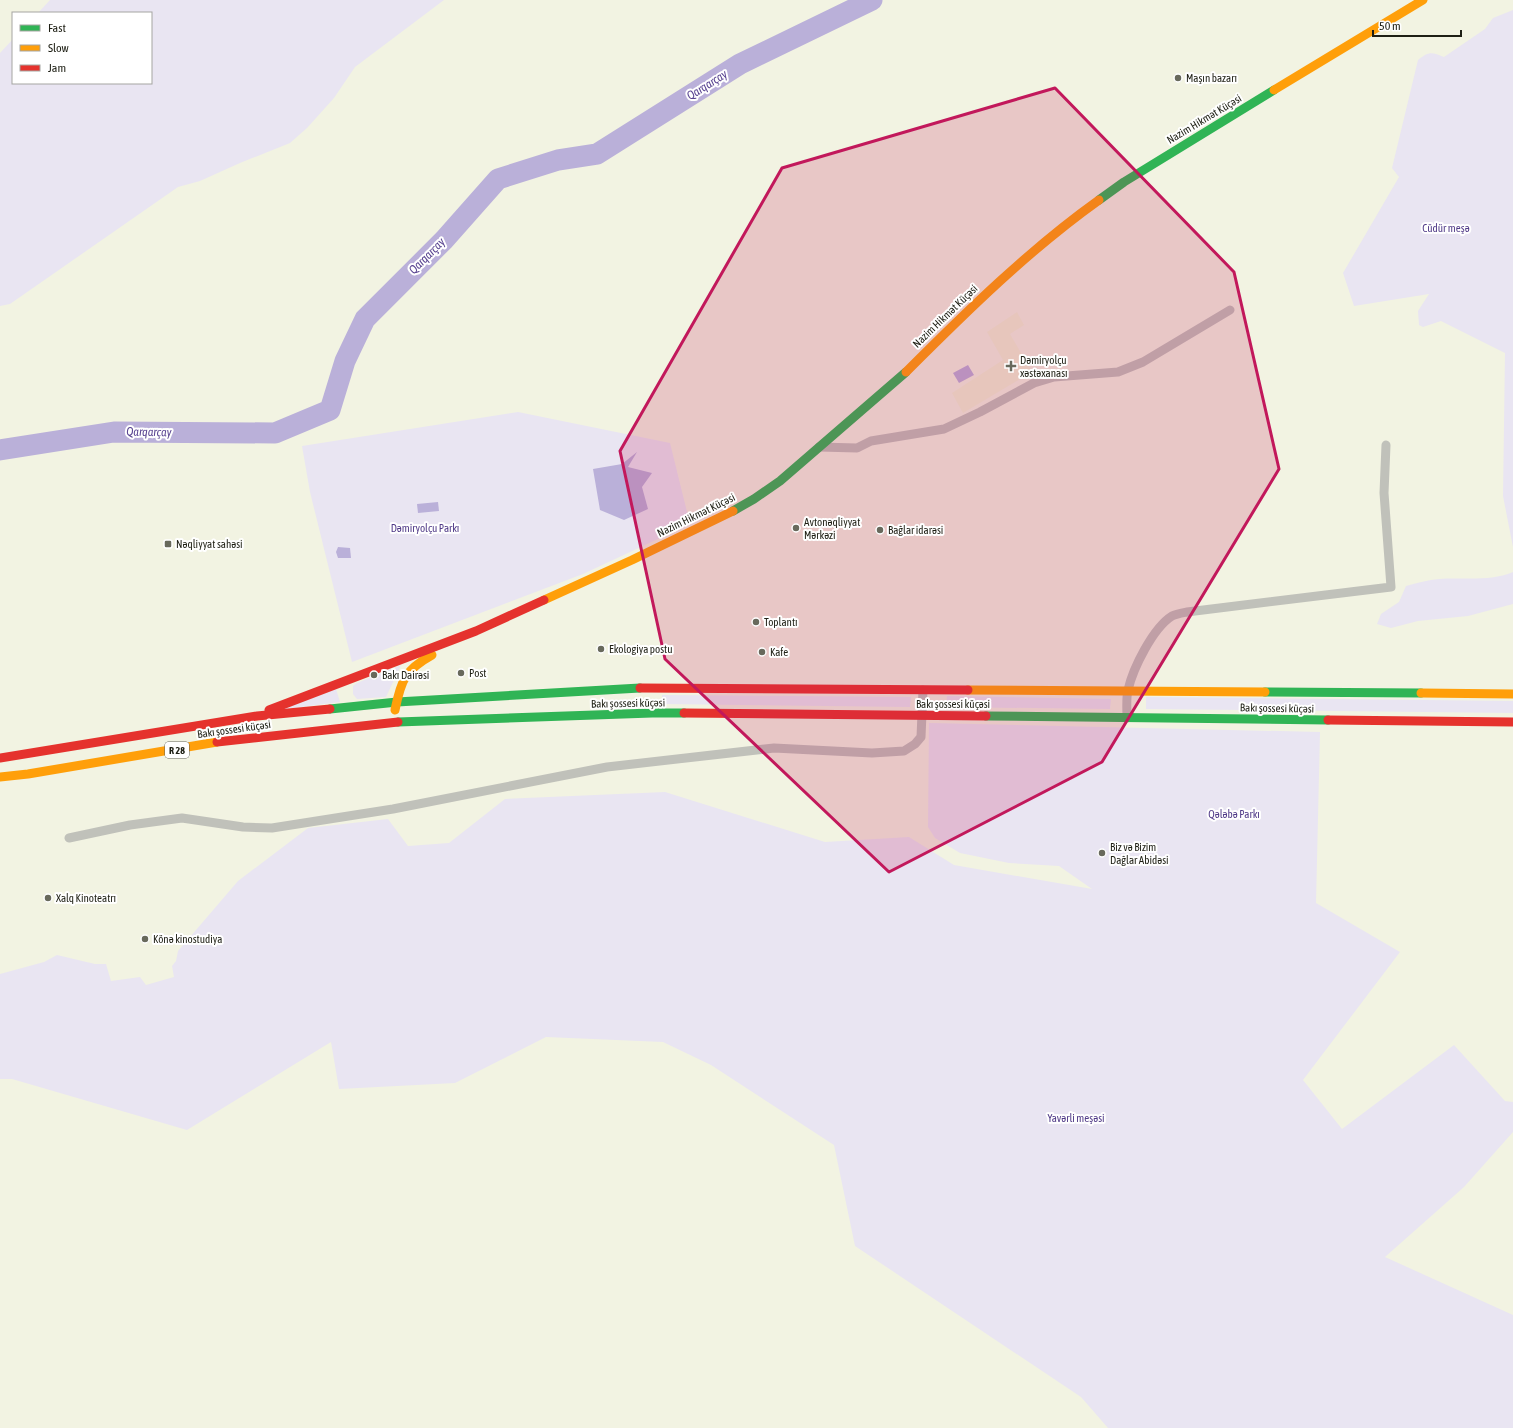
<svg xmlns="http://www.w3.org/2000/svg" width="1513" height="1428" viewBox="0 0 1513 1428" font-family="'Asap Condensed',sans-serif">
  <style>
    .built { fill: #f0f2d5 }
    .green { fill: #e9e5f2 }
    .water { fill: #bab0d9 }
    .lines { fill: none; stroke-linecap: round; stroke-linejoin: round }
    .river { stroke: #bab0d9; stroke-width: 21 }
    .street { stroke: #c0c1ba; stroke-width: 9 }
    .fast { stroke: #30b455; stroke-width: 9 }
    .slow { stroke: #ff9f0a; stroke-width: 9 }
    .jam { stroke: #e5322d; stroke-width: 9 }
    .marked { fill: #c2185b; fill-opacity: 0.2; stroke: #c2185b; stroke-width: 3; stroke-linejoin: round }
    .poi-dot { fill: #68695c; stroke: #fff; stroke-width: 1.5 }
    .labels { text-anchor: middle; stroke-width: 4; stroke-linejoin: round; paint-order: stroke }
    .shield { fill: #fff; stroke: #62625a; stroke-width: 1 }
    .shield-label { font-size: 10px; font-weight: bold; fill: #1e1f14 }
    .poi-label { font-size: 11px; fill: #1e1f14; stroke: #fff; text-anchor: start }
    .street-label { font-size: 11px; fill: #1e1f14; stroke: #fff }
    .park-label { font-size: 11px; fill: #513b88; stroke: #fff }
    .water-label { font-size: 12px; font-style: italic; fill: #584390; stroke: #fff }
  </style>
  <rect width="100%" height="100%" fill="#f2f3e2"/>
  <path class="built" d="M1017,312L1024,325L1010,334L1032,372L963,413L952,393L1003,360L987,332Z"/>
  <g class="green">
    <path d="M50,0H444L355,67L334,98L307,128L290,143L240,163L200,181L178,187L10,304L0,306V53L13,39V83H151V13H38Z"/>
    <path d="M1513,10V547L1503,496L1505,353L1441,321L1423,327L1419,325L1418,311L1429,294L1354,306L1343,273L1399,177L1392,168L1418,60C1429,51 1432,52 1444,57L1485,29L1493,18Z"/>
    <path d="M518,412L670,443L690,524L583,574L352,662L310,492L302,446Z"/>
    <path d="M1513,572V604L1468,616L1418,621L1391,628L1377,624L1381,614L1399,602L1406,586C1417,583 1428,580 1439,579C1463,577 1490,582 1513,572Z"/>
    <path d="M401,665L386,697L357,699L353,694V686L357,683Z"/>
    <path d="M336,689L340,702L279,710Z"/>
    <path d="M662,695L911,697L910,707L662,704Z"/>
    <path d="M947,696L1111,699L1110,709L946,707Z"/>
    <path d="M1146,697L1513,701V713L1146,709Z"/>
    <path d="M929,723L1320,732L1316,903L1400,952L1303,1080L1342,1129L1454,1045L1505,1101L1513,1102V1132L1464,1187L1385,1257L1513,1315V1428H1108L1081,1397L855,1246L834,1145L711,1065L663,1042L546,1037L455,1083L339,1089L331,1042L187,1130L12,1079H0V974L44,962L57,955L95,964H106L111,981L140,977L146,985L174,977L172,966L176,961L178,951L238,881L308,828L388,819L408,846L449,843L505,799L665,792L825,842L909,837L954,865L1092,889L1059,866L1009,863L960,853L935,838L928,827Z"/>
  </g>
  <g class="water">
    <path d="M968,365L974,375L959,383L953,373Z"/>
    <path d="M637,452L628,467L652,473L642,487L648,509L624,520L600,510L593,469L622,464Z"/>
    <path d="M438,502L439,511L418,513L417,504Z"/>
    <path d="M338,547L350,548L351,558H338L336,552Z"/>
  </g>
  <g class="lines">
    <path class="river" d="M0,450L114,432L275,433L330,410L345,361L365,319L444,240L498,179L558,160L597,154L740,64L872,0"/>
    <g class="street">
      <path d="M819,447L857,448L871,441L944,429L980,412L1034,383L1054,377L1118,372L1143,362L1230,310"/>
      <path d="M1127,718C1127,709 1126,698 1128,690C1133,668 1153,628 1172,616C1176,614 1182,613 1187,612L1391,587L1384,493L1386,445"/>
      <path d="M69,838L130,825L182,818L243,827L272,828L393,809L607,767L774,748L872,753L904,751L915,744L921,737L923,690"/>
    </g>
    <g class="fast">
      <path d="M1099,200L1124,182L1274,90"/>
      <path d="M733,511L754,499L780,481L906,372"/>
      <path d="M1265,692L1421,693"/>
      <path d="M330,709L397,702L640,688"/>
      <path d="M986,716L1328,720"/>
      <path d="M398,722L652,713H684"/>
    </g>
    <g class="slow">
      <path d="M1274,90L1423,0"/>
      <path d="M906,372C967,311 1029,250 1099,200"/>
      <path d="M544,600L632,560L733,511"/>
      <path d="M968,690L1265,692"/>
      <path d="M1421,693L1513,694"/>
      <path d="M395,710C401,680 405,670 432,655"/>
      <path d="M0,777L28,774L217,742"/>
    </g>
    <g class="jam">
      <path d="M640,688L968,690"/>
      <path d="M269,710L476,631L544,600"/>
      <path d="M684,713L986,716"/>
      <path d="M1328,720L1513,722"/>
      <path d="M217,742L398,722"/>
      <path d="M0,758L257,716L330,709"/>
    </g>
  </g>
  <path class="marked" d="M1055,88L1234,272L1279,469L1102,762L889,872L665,659L620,451L782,168Z"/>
  <g class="poi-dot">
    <circle cx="1178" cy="78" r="4"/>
    <path d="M1009 360h4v4h4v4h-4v4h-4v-4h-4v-4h4z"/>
    <circle cx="796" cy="528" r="4"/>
    <circle cx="880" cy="530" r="4"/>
    <rect x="164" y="540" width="8" height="8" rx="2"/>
    <circle cx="756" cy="622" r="4"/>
    <circle cx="601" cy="649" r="4"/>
    <circle cx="762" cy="652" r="4"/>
    <circle cx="461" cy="673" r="4"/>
    <circle cx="374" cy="675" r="4"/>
    <circle cx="1102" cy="853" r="4"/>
    <circle cx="48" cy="898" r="4"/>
    <circle cx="145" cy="939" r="4"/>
  </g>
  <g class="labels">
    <rect class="shield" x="165" y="742" width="24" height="16" rx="3"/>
    <g class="shield-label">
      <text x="177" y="754">R 28</text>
    </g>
    <g class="poi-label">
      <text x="1186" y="82">Maşın bazarı</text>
      <text x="1020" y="364">Dəmiryolçu<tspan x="1020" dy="13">xəstəxanası</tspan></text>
      <text x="804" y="526">Avtonəqliyyat<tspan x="804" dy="13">Mərkəzi</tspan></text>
      <text x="888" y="534">Bağlar idarəsi</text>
      <text x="176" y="548">Nəqliyyat sahəsi</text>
      <text x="764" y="626">Toplantı</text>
      <text x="609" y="653">Ekologiya postu</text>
      <text x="770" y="656">Kafe</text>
      <text x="469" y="677">Post</text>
      <text x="382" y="679">Bakı Dairəsi</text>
      <text x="1110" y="851">Biz və Bizim<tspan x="1110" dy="13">Dağlar Abidəsi</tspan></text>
      <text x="56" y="902">Xalq Kinoteatrı</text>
      <text x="153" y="943">Könə kinostudiya</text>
    </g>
    <g class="street-label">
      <text transform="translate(1204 119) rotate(-31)" y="4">Nazim Hikmət Küçəsi</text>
      <text transform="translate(945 316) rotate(-44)" y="4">Nazim Hikmət Küçəsi</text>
      <text transform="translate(696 515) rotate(-26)" y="4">Nazim Hikmət Küçəsi</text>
      <text transform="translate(628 703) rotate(-1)" y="4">Bakı şossesi küçəsi</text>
      <text x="953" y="708">Bakı şossesi küçəsi</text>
      <text transform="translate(1277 708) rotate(1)" y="4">Bakı şossesi küçəsi</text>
      <text transform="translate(234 729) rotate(-8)" y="4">Bakı şossesi küçəsi</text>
    </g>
    <g class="park-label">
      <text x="1446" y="232">Cüdür meşə</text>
      <text x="425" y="532">Dəmiryolçu Parkı</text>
      <text x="1234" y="818">Qələbə Parkı</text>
      <text x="1076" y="1122">Yavərli meşəsi</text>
    </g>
    <g class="water-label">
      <text transform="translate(707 85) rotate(-32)" y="4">Qarqarçay</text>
      <text transform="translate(427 256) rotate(-45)" y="4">Qarqarçay</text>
      <text transform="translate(149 432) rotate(1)" y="4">Qarqarçay</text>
    </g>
  </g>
  <rect x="12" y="12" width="140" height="72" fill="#ffffff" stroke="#a5a5a1"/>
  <rect x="20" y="25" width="20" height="6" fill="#30b455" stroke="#a5a5a1"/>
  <text x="48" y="32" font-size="12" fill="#1e1f14">Fast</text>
  <rect x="20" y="45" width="20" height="6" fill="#ff9f0a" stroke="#a5a5a1"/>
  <text x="48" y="52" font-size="12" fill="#1e1f14">Slow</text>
  <rect x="20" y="65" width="20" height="6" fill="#e5322d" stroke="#a5a5a1"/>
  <text x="48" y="72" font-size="12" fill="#1e1f14">Jam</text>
  <path d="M1373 30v6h88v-6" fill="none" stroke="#1e1f14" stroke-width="2"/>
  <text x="1379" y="30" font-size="12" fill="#1e1f14" stroke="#ffffff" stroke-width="3" paint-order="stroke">50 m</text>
</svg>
